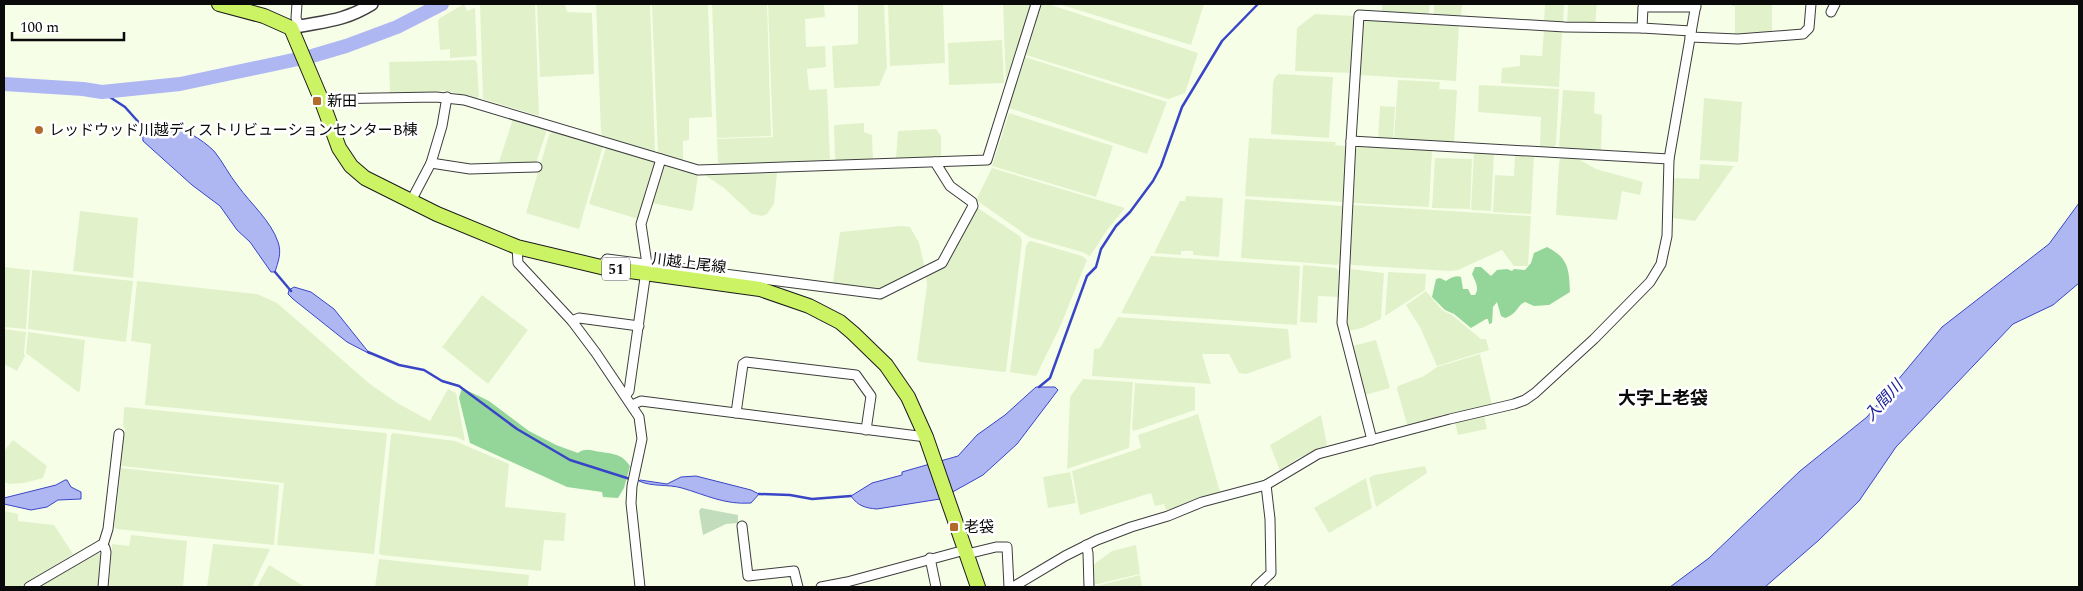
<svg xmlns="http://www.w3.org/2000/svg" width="2083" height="591" viewBox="0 0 2083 591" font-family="Spectral,'Noto Sans JP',serif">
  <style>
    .farmland { fill: #e1f2ca }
    .forest { fill: #94d699 }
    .cemetery { fill: #c1ddbc }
    .water { fill: #afb7f3; stroke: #3945c7 }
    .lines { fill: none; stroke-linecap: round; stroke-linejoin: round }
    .stream { stroke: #3945c7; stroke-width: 2.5 }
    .river { stroke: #afb7f3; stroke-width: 14 }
    .minor-casing { stroke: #3d3d3d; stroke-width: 11 }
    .tertiary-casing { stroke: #3d3d3d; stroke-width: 14 }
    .primary-casing { stroke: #1b1b1b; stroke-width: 16 }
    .minor { stroke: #fff; stroke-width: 9 }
    .tertiary { stroke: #fff; stroke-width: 11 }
    .primary { stroke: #ccf363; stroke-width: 14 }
    .poi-dot { fill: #b46a29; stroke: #fff; stroke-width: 2 }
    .labels { text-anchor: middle; stroke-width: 5; stroke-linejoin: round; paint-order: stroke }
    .shield { fill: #fff; stroke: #545454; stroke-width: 1 }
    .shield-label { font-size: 14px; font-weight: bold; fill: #0a0a0a }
    .poi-label { font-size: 15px; fill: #0a0a0a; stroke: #fff; text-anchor: start }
    .street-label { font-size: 15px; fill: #0a0a0a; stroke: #fff }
    .water-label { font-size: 16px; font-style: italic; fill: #1a2096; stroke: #fff }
    .quarter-label { font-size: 18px; font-weight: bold; fill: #0a0a0a; stroke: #fff }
  </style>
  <rect width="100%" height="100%" fill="#f7fee8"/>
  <g class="farmland">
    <path d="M464,4L467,11L475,8L477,56L450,58V49L440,50L438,21L440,18Z"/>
    <path d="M480,4H535L539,116L483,99Z"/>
    <path d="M537,4H565L567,12L592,13L594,74L540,77Z"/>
    <path d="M596,4H650L655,152L603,137L601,132Z"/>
    <path d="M652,4H708L712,117L689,118V140L683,141V161L658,154Z"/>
    <path d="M712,4H767L771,136L717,138Z"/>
    <path d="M768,4H824L825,17L805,19L806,47L825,46L826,67L807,69L809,90L827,89L830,159L826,161L722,165L718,162L717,139L773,137Z"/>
    <path d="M858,4H884L887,67L879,86L834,88L832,46L858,44Z"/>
    <path d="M888,4H943L945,63L890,66Z"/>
    <path d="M1003,4H1035L1010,83L1006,82Z"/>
    <path d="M1042,4H1048L1198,53L1185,93L1168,99L1026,55Z"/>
    <path d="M1059,4H1204L1191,45Z"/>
    <path d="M1382,4H1430L1429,13L1426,14L1382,12Z"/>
    <path d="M1434,4H1462L1461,16L1434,15Z"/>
    <path d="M1545,4H1564L1563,24L1544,23Z"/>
    <path d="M1568,4H1597L1595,26L1567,24Z"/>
    <path d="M1732,4H1772V30L1768,33L1735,35V6H1732Z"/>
    <path d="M1315,14L1355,16L1353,73L1295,71L1297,28Z"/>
    <path d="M1366,19L1459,24L1456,81L1360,75L1363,21Z"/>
    <path d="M1544,29L1562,31L1559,87L1501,83L1502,68L1520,66V55L1542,56Z"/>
    <path d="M1002,40L1004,83L949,85L948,43Z"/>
    <path d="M1025,57L1167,102L1147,154L1009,108Z"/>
    <path d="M475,60L477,63L479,97L476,99L449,91L390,93L389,62Z"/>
    <path d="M1279,74L1333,77L1329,138L1271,134L1273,83L1275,77Z"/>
    <path d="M1398,80L1440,82L1439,89L1457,90L1454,143L1394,139Z"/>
    <path d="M1479,85L1559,89L1556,145L1553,148H1540L1541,117L1478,112Z"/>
    <path d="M1563,90L1595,92L1594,113L1602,115L1601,151L1562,149L1559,146Z"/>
    <path d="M1704,98L1742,102L1738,162L1700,160Z"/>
    <path d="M1380,106L1395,107L1393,140L1378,138Z"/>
    <path d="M1009,113L1113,146L1096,197L992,166Z"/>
    <path d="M513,119L545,128L546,133L536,163L498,165Z"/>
    <path d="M864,123V132L872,135L873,160L839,162L835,159L834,126L835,125Z"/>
    <path d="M936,129L941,136V158L898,160L896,158L898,131Z"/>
    <path d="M553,131L603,146L579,229L526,213L549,135Z"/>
    <path d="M1249,138L1336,142L1335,145L1345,146L1347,148L1344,202L1245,196Z"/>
    <path d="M1359,146L1432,151L1429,207L1353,203L1356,149Z"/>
    <path d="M606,147L653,161L655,165L638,219L589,204Z"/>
    <path d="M1474,152L1494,153L1491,211L1471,210Z"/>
    <path d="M1515,155L1534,157L1531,214L1493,212L1495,175L1514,176Z"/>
    <path d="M1435,158L1472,159L1470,209L1432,208Z"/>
    <path d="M1561,158L1578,159L1596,169L1643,182L1640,195L1622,191L1617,220L1556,215L1559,162Z"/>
    <path d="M1700,164L1734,166L1695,221L1673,218V178L1699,179Z"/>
    <path d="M665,165L696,174L698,176L693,209L691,211L652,203Z"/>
    <path d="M992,168L1125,208L1107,230L1090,256L1082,252L1029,237L976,200Z"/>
    <path d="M777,173L774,204L767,214L762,216L752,214L724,188L705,175Z"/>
    <path d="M1186,196L1223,198L1219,257L1193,255V251H1181V255L1154,253L1180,201H1185Z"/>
    <path d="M1245,199L1343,206L1340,262L1337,265L1241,258Z"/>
    <path d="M1353,205L1531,216L1528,266H1514L1502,250L1458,270L1450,271L1352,265L1349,262Z"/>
    <path d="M975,206L1021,237L1022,242L1006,371L1004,372L920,362L917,359L927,285L926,274L942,267Z"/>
    <path d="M80,211L138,218L133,278L73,271Z"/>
    <path d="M901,226L910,227L919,243L925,268L879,289L835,284L833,281L840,232Z"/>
    <path d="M1031,241L1082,256L1087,260L1060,327L1036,376L1010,372L1026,247L1028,242Z"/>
    <path d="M1151,256L1300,266L1297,325L1121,313Z"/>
    <path d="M1303,265L1336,268L1339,271L1338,297L1318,296L1317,323L1300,322Z"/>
    <path d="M4,267L30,270L26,329L4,327Z"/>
    <path d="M1351,269L1384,273L1381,319L1362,328L1348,331L1346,316L1348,272Z"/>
    <path d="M32,270L133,281L126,342L28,329Z"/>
    <path d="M1388,272L1426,274L1425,290L1385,316Z"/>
    <path d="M137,281L257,294L277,303L370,384L399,404L430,421L448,389L456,393L465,441L456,437L391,429L145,405L151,344L131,341Z"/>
    <path d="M1426,291L1442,310L1452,315L1481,339H1486L1489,350L1437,366L1420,327L1406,305Z"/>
    <path d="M482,295L528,330L488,384L442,347Z"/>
    <path d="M1118,317L1288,329L1291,358L1246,374L1239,373L1229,354H1202L1211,384L1092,376L1094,349L1100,348Z"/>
    <path d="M4,329L26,332L24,354L25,356L17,371L4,364Z"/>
    <path d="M28,332L85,340L80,391L78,392L26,353Z"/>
    <path d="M1376,340L1390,388L1365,395L1352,346Z"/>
    <path d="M1480,354L1492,405L1442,415L1409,426L1407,424L1397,389L1398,386L1424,376L1437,367Z"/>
    <path d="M1083,379L1133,382L1129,448L1067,469L1070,397Z"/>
    <path d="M1135,383L1195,387V410L1134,431L1132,429Z"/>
    <path d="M126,407L385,433L387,434L374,554L277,545L284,483L121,466L125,429L123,426L124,408Z"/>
    <path d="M1198,414L1220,492L1167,512L1164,504L1155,506L1151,493L1080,515L1072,471L1141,448L1138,435Z"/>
    <path d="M1321,415L1327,445L1298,458L1280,471L1270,445Z"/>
    <path d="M1484,415L1487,429L1458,435L1455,422Z"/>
    <path d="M393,433L455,441L509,464L505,507L566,513L564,541L544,540L541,571L381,555L379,553L391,435Z"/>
    <path d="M13,440L47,466L43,478L24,483L9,484L4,482V451Z"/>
    <path d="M1425,466L1427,473L1376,507L1369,478L1374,475Z"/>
    <path d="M121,468L279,485L274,545L117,529L114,527Z"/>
    <path d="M1070,472L1076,503L1048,508L1043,477Z"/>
    <path d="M1366,478L1372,508L1329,533L1314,508Z"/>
    <path d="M4,511L18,514V521L54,525L73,554L20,587H4Z"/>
    <path d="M131,535L187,541L183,587H109L112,544L129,546Z"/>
    <path d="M213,544L270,549L252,587H207Z"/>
    <path d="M1136,545L1140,574L1093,585V565L1112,551Z"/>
    <path d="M97,551L100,554L98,587H38Z"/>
    <path d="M379,559L529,575L528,587H375Z"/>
    <path d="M269,565L305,587H257Z"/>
    <path d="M1140,575L1142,587H1093Z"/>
  </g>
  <g class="forest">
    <path d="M1547,247C1569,258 1569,270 1570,292L1549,305L1534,306L1525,302C1517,305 1518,314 1505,318L1501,316L1497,302L1493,307L1492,323L1489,324L1488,319H1486L1471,328L1454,314L1445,310L1432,297L1436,279L1440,278L1446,281C1450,278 1456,275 1461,277L1463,289H1468L1471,295H1475C1480,288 1475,281 1472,274L1475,267H1481L1491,276L1497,270L1507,269L1512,271L1514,269L1525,270L1531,263L1534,253Z"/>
    <path d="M462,388L489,401L529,431L556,445L578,453C585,447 593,451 601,452C614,454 622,454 630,466L624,488L618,498L603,497L602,492L567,487L470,443L459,398Z"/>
  </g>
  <path class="cemetery" d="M701,508L738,515V523L726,524L703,535L699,511Z"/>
  <g class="water">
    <path d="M164,123C181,127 202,139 214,151C223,162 229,175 238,186C251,204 271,221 278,242C282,253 278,262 275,272H271L250,242L237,230L220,206L192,185L143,141L142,126Z"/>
    <path d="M2079,203V283L2053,305L2013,324L1896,447L1859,501L1819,540L1765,587H1670L1709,558L1800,471L1867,417L1942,327L2049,244Z"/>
    <path d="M294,287L311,292L334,309L370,354L347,342L293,299L288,294L289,290Z"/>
    <path d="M1036,387H1055L1058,390L1017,444L983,475L940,499L877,509C865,508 858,506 851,496L872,483L902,475V472L958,456L977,435L1005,415Z"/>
    <path d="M696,476L751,490L759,494L751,503C725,505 706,495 682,488C668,484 652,487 639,481L640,480L667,484L681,477Z"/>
    <path d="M65,480H67L71,487L81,492V499L58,500L47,507L31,510L4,504V498L56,485Z"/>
  </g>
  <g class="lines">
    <g class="stream">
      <path d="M102,92L125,107L142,126"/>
      <path d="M275,272L291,291"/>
      <path d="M368,352L399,365L424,370L442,381L459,386L517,429L570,460L630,479"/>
      <path d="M1039,387L1050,378L1087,276L1096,267L1101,249L1116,226L1130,212L1153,181L1161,166L1182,107L1222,41L1258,4"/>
      <path d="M759,494L790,495L812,499L851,496"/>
    </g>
    <path class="river" d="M4,84L83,89L102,92L180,84L312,56L346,46L397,27L442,4"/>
    <defs>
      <g id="minor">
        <path d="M297,4L296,18L299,26"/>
        <path d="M1831,12L1835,4"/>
        <path d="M1642,28L1643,7H1696"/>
        <path d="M1690,37L1738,39L1803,34L1809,28L1811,4"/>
        <path d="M321,99L436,97L464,100L698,170L987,160L1036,4"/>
        <path d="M1351,141L1359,15L1565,27L1642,28L1691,31"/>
        <path d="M431,163L470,169L537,167"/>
        <path d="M411,201L431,163L442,126L447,97"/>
        <path d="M517,247L518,263L572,321L596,353L639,417L642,439L632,486L631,503L640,587"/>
        <path d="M601,267L607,259L880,294L942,263L973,206L972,202L950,186L935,162"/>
        <path d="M572,321L579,318L639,326"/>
        <path d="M626,395L629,391L647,264L641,224L661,159"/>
        <path d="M632,405L641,401L926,437"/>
        <path d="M736,413L743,364L746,362L856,375L871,396L866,430"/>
        <path d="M1372,440L1342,323L1351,141L1669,159"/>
        <path d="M742,526L748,576L794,571L798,587"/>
        <path d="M103,545L108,529L119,434"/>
        <path d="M1086,545L1088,553L1089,587"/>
        <path d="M967,554L996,547H1007L1009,587"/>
        <path d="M930,558L936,587"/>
        <path d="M29,587L101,545L105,548L106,552L103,587"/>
        <path d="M821,587L847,582L965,550"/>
        <path d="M1013,587L1065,556L1097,540L1131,527L1168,516L1202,502L1266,485L1318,454L1450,419L1514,404L1525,400L1535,393L1594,339L1650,282L1661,264L1667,236L1669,159L1696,4"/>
        <path d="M1256,587L1271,573L1270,519L1266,485"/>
      </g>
      <path id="tertiary" d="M291,28C323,21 343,22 372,4"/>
      <path id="primary" d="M219,4L264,16L291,28L321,99L339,148L351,166L365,178L437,214L517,247L601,267L760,289L809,306L840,322L853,333L886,365L908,397L926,437L978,587"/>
    </defs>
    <use href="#minor" class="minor-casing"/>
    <use href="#tertiary" class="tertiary-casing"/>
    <use href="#primary" class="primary-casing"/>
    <use href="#minor" class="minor"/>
    <use href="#tertiary" class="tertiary"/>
    <use href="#primary" class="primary"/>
  </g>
  <g class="poi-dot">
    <rect x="312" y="96" width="10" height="10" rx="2.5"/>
    <circle cx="39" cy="130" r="5"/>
    <rect x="949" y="522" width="10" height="10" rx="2.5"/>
  </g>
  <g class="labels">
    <rect class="shield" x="602" y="257.5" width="28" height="23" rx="4"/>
    <g class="shield-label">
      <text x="616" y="274">51</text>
    </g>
    <g class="poi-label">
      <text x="327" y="106">新田</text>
      <text x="49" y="135">レッドウッド川越ディストリビューションセンターB棟</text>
      <text x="964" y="532">老袋</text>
    </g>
    <g class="street-label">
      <text transform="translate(689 263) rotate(7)" y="5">川越上尾線</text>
    </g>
    <g class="water-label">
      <text transform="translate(1883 400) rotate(-48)" y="6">入間川</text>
    </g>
    <g class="quarter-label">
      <text x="1663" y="404">大字上老袋</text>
    </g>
  </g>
  <rect width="2083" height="591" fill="none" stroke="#0a0a0a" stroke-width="10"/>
  <path d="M12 32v8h112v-8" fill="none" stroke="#0a0a0a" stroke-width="2.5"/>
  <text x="20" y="32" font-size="15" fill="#0a0a0a" stroke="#ffffff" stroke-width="4" paint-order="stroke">100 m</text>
</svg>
